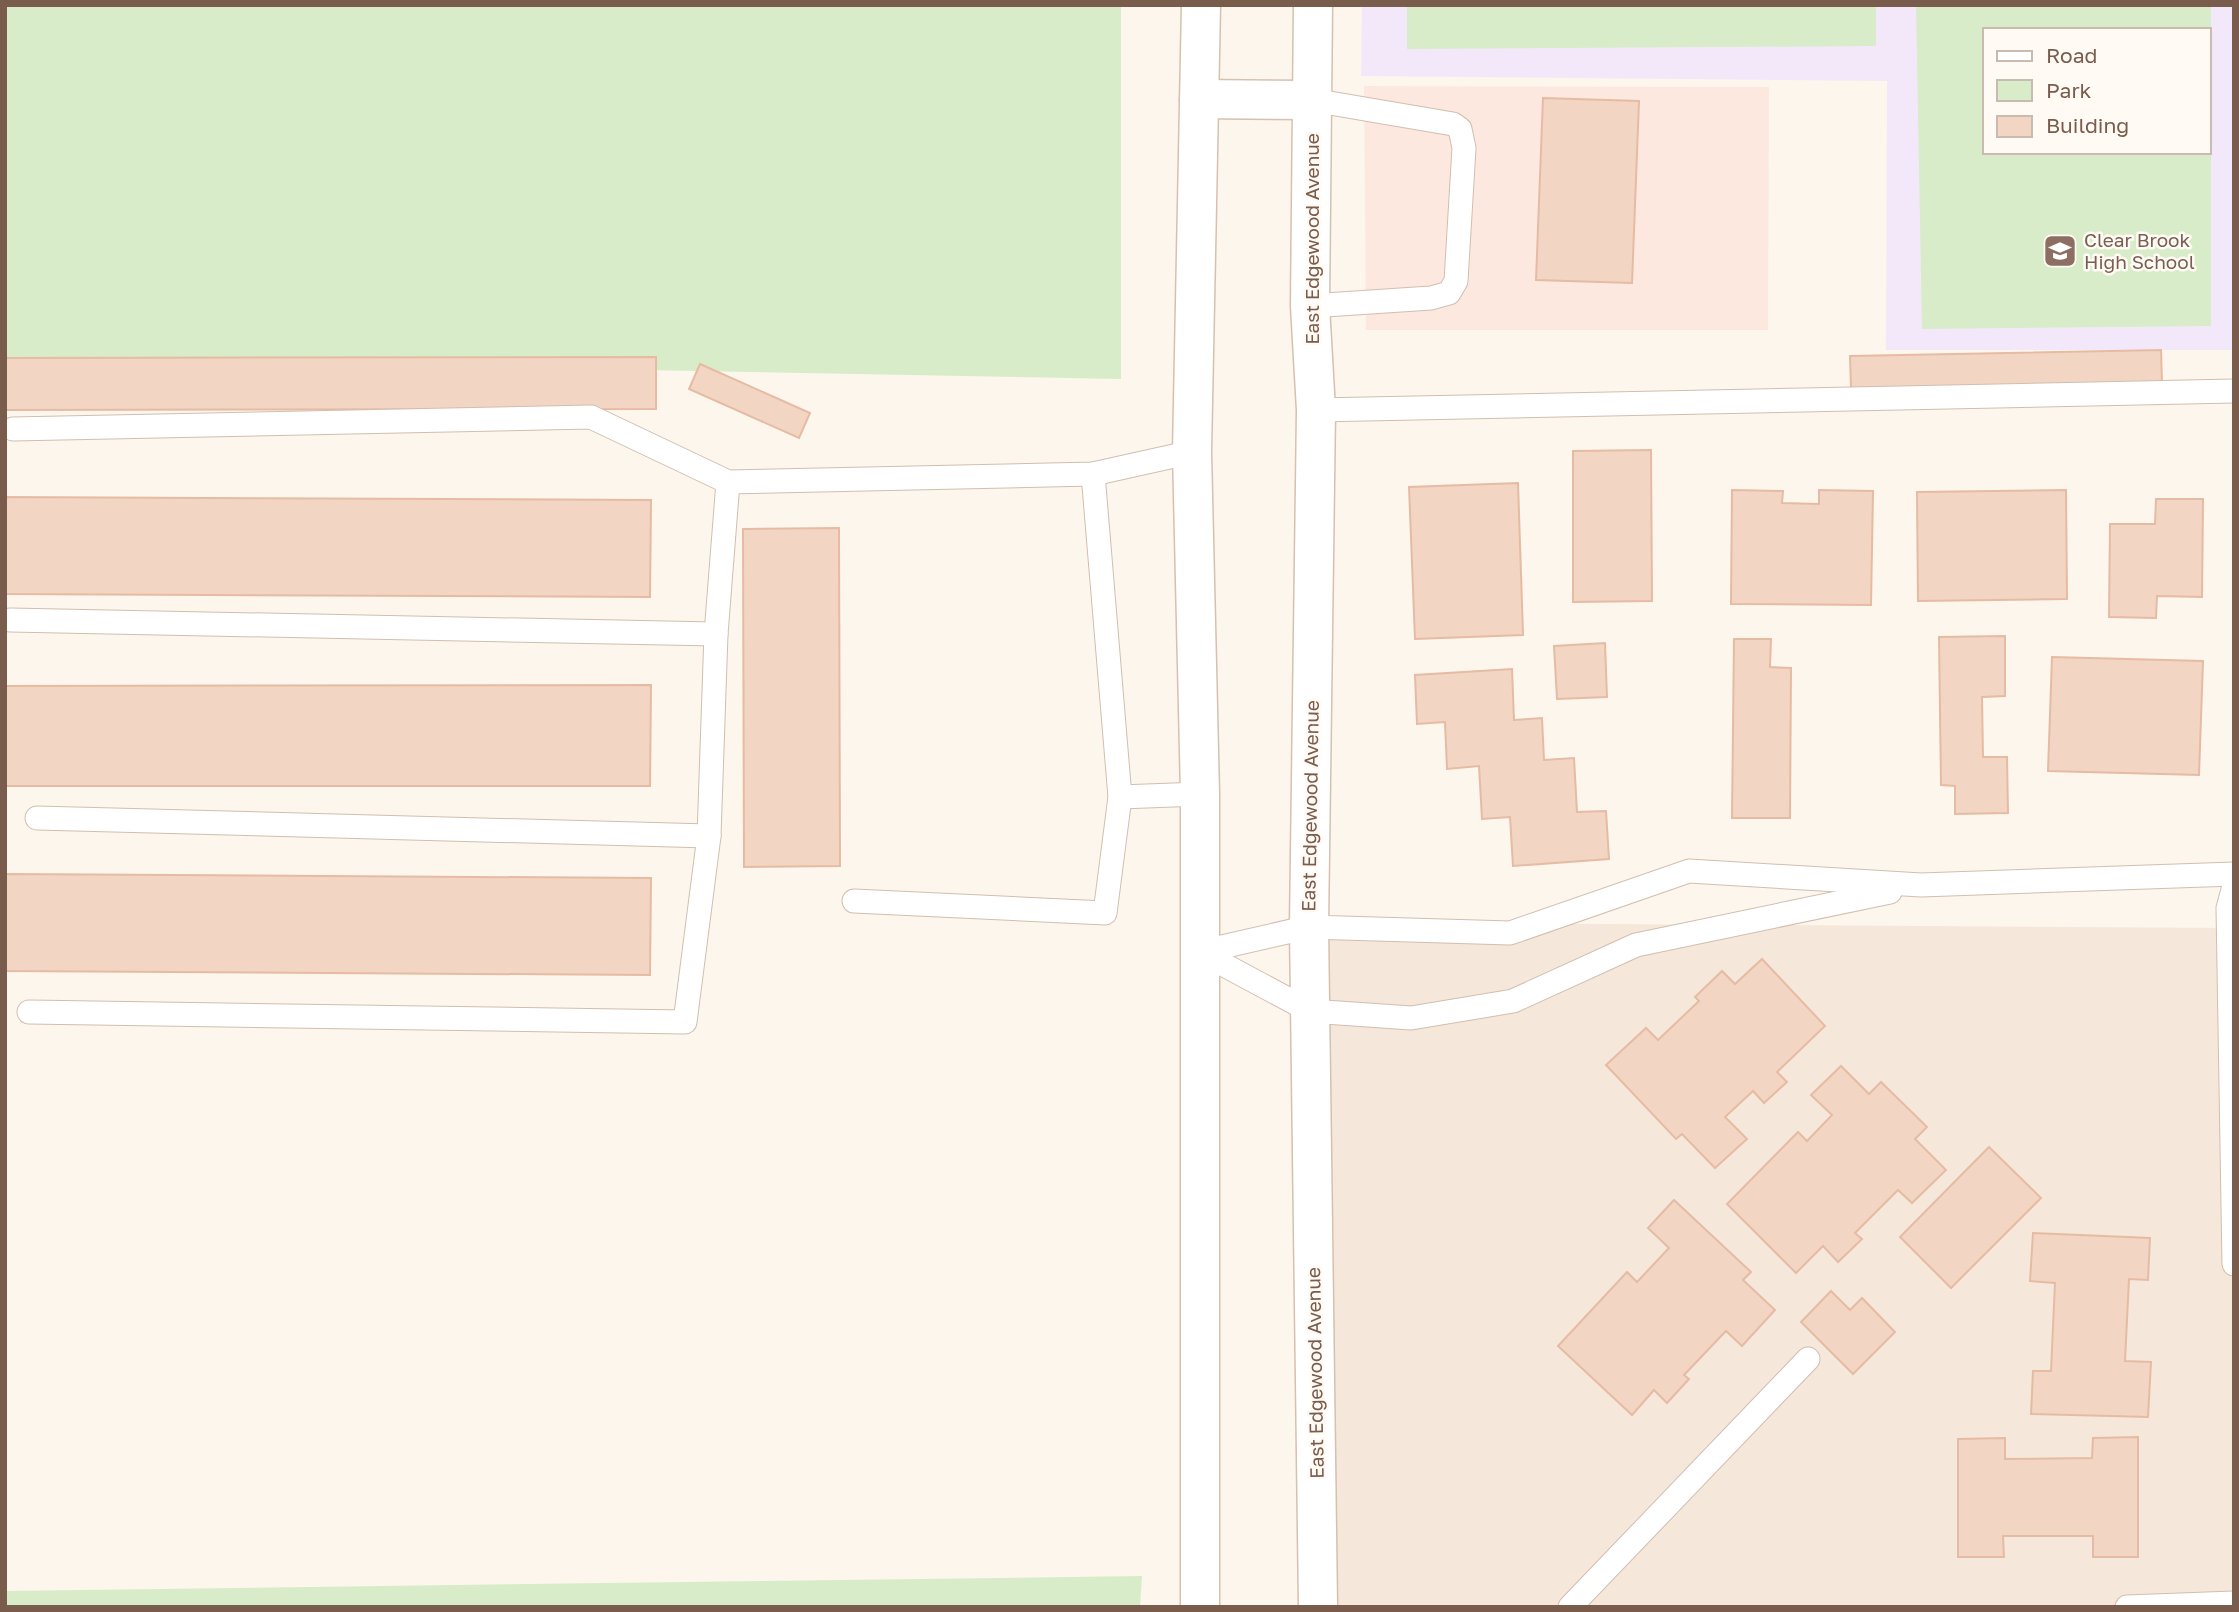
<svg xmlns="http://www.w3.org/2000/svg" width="2239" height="1612" viewBox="0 0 2239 1612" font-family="'Golos Text',sans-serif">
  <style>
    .residential { fill: #f5e8da }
    .commercial { fill: #fde8e0 }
    .education { fill: #f3e8fa; fill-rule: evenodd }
    .green { fill: #d8ecc9; fill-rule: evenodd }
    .building { fill: #f3d5c3; stroke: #e6bba3; stroke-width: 2 }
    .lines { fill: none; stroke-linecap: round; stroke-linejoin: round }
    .lane-casing { stroke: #d1beb0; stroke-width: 25 }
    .secondary-casing { stroke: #d6c0b0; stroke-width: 41 }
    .lane { stroke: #fff; stroke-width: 23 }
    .secondary { stroke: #fff; stroke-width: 38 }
    .labels { text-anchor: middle; stroke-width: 5; stroke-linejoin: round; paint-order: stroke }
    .street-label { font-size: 19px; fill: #7a5c4d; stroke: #fffaf3 }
    .education-label { font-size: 19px; fill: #785e54; stroke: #fffaf3; text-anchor: start }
  </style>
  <rect width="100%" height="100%" fill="#fdf6ec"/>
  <path class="residential" d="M1306,922L2234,928V1607H1298Z"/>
  <path class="commercial" d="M1364,86L1769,87L1768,330H1366Z"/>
  <path class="education" d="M1362,5H2234V350H1886L1887,81L1361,76ZM1985,30H2209V152H1985Z"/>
  <g class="green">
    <path d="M5,5H1121V379L5,358Z"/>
    <path d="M1407,5H1876V46L1407,49Z"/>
    <path d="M1916,5H2211V326L1922,329ZM1985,30H2209V152H1985Z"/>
    <path d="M1142,1576L1140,1607H5V1591Z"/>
  </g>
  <g class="building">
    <path d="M1543,98L1639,101L1632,283L1536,280Z"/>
    <path d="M2161,350L2162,383L1851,389L1850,356Z"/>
    <path d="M656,357V409L5,410V358Z"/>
    <path d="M700,364L810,413L799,438L689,389Z"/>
    <path d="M1651,450L1652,601L1573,602V451Z"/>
    <path d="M1518,483L1523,635L1415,639L1409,487Z"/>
    <path d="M1732,490L1783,491L1782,503L1819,504V490L1873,491L1871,605L1731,604Z"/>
    <path d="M2066,490L2067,599L1918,601L1917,492Z"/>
    <path d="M5,497L651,500L650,597L5,594Z"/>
    <path d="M2156,499H2203L2202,597L2157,596L2156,618L2109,617L2110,524H2155Z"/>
    <path d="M839,528L840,866L744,867L743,529Z"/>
    <path d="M2005,636V696L1982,697L1983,757H2007L2008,813L1955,814V786L1941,785L1939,637Z"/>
    <path d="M1734,639H1771L1770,667L1791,668L1790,818H1732Z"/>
    <path d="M1605,643L1607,697L1557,699L1554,646Z"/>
    <path d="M2052,657L2203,661L2199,775L2048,771Z"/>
    <path d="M1512,669L1514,720L1542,718L1544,760L1574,758L1577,812L1606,811L1609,859L1513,866L1510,817L1482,819L1479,766L1447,769L1445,722L1417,724L1415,675Z"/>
    <path d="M651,685L650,786H5V686Z"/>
    <path d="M5,874L651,878L650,975L5,971Z"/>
    <path d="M1762,959L1825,1026L1777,1072L1787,1082L1764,1103L1753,1091L1725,1117L1747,1139L1715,1168L1682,1134L1676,1139L1606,1065L1646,1028L1658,1040L1699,1001L1695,997L1722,971L1735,984Z"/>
    <path d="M1841,1066L1869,1094L1881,1082L1927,1127L1915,1139L1946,1170L1912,1203L1898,1190L1855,1233L1862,1239L1838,1262L1823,1246L1796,1273L1727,1204L1798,1132L1807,1141L1832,1115L1811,1095Z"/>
    <path d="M1989,1147L2041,1198L1951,1288L1900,1237Z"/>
    <path d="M1674,1200L1751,1272L1743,1280L1775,1310L1742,1346L1726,1331L1684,1375L1689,1379L1667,1403L1654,1390L1632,1415L1558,1346L1627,1272L1637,1282L1669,1248L1648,1228Z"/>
    <path d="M2033,1233L2150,1238L2148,1280L2129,1279L2125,1361L2151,1362L2148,1417L2031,1414L2033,1371H2051L2055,1283L2030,1281Z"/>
    <path d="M1831,1291L1850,1310L1862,1298L1895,1332L1853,1374L1801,1322Z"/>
    <path d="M2138,1437V1557H2093V1536H2003L2004,1557H1958V1439L2005,1438V1459L2092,1458L2093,1438Z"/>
  </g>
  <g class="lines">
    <defs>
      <g id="lane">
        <path d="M1310,306L1431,298L1449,293L1456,281L1464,148L1460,129L1453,124L1312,100"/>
        <path d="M1316,410L2234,391"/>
        <path d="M13,429L591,417L728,482L1093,474L1192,452"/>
        <path d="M10,620L716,634"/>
        <path d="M1120,797L1200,794"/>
        <path d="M37,818L709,836"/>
        <path d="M2234,886L2228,908L2234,1264"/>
        <path d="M854,901L1105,913L1120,797L1093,474"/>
        <path d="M1200,952L1309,927L1510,933L1689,871L1921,885L2234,874"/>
        <path d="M1200,952L1310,1011L1411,1018L1513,1001L1636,945L1890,892"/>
        <path d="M29,1012L685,1022L709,836L716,634L728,482"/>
        <path d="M1570,1607L1808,1359"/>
        <path d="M2127,1607L2234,1603"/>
      </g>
      <g id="secondary">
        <path d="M1313,5L1310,306L1316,410L1309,927L1318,1607"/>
        <path d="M1199,99L1312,100"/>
        <path d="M1200,1607V794L1192,452L1201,5"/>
      </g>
    </defs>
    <use href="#lane" class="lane-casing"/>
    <use href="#secondary" class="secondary-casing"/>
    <use href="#lane" class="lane"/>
    <use href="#secondary" class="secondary"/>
  </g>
  <defs>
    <symbol id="school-square" viewBox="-11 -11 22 22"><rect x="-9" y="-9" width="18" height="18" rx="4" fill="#8d6e63" stroke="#fffaf3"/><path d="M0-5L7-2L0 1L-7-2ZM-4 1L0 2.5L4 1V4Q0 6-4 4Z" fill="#fff"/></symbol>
  </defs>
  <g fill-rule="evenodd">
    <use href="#school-square" x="2041" y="232" width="38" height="38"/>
  </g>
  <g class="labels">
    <g class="street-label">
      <text transform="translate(1312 239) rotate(-90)" y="7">East Edgewood Avenue</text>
      <text transform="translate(1310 806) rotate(-89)" y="7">East Edgewood Avenue</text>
      <text transform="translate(1315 1373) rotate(-91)" y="7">East Edgewood Avenue</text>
    </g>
    <g class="education-label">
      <text x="2084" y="247">Clear Brook<tspan x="2084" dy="22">High School</tspan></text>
    </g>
  </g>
  <rect width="2239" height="1612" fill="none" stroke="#7a5c4d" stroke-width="14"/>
  <rect x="1983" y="28" width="228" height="126" fill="#fffaf3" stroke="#cabbb1" stroke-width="2"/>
  <rect x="1997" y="51" width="35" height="10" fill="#ffffff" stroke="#cabbb1" stroke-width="2"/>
  <text x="2046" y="63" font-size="21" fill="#7a5c4d">Road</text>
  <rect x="1997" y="80" width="35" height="21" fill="#d8ecc9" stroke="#cabbb1" stroke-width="2"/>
  <text x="2046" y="98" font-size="21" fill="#7a5c4d">Park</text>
  <rect x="1997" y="116" width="35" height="21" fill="#f3d5c3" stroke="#cabbb1" stroke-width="2"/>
  <text x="2046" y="133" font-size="21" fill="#7a5c4d">Building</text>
</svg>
